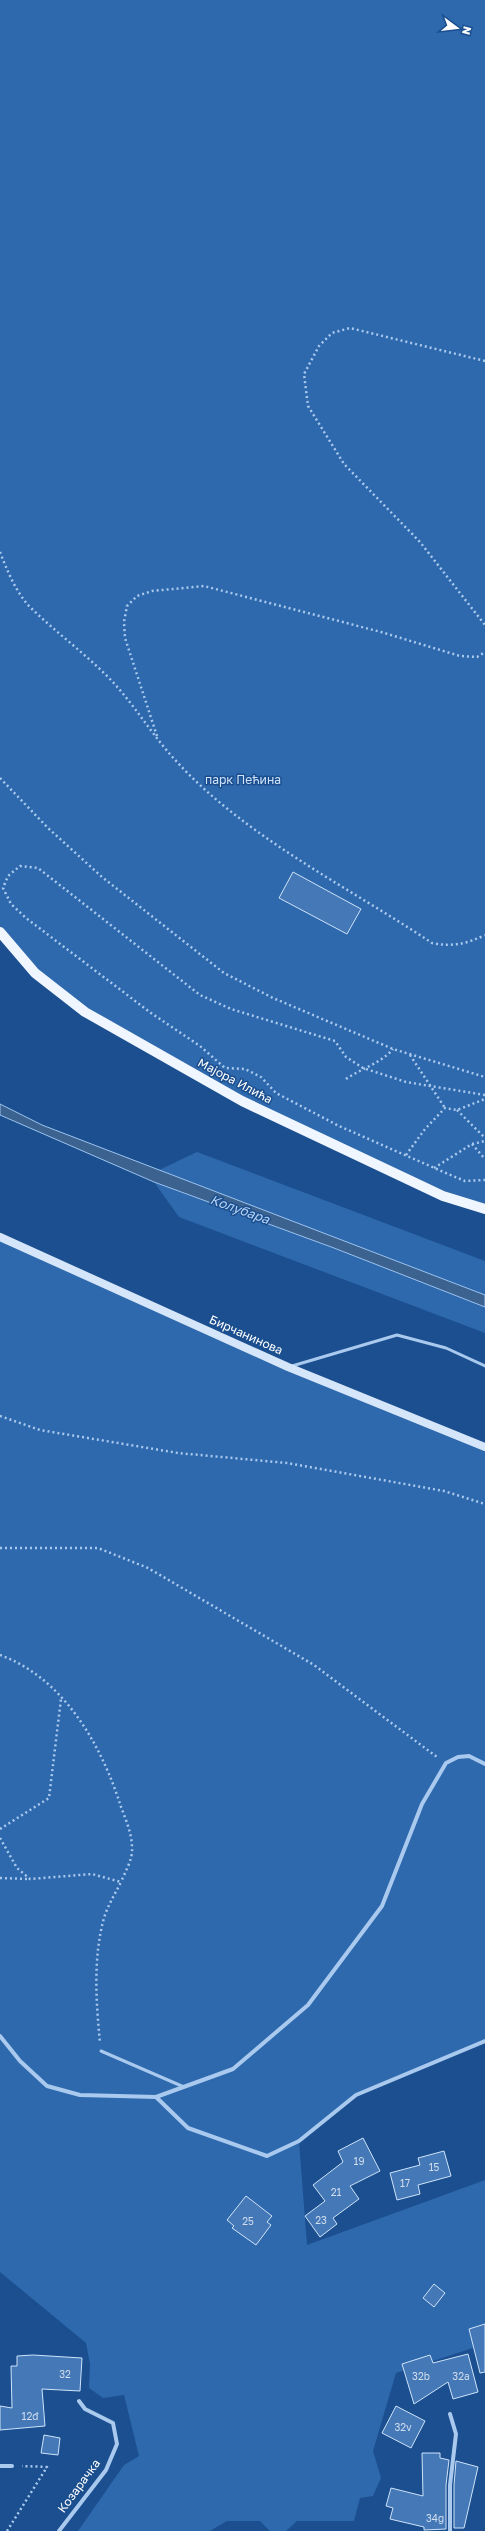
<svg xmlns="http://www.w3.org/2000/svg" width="485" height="2531" viewBox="0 0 485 2531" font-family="'Golos Text',sans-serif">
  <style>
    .green { fill: #2e69ad }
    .water { fill: #3c6290; stroke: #9cc4f0 }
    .building { fill: #4478b7; stroke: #cfe3fa }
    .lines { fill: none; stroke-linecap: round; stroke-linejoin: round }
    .path { stroke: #a9c9ee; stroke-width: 2.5; stroke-dasharray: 2 3; stroke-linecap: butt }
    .lane { stroke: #a9c9ee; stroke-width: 3 }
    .street { stroke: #a9c9ee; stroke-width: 4 }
    .secondary { stroke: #d6e6fa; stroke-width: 8 }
    .primary { stroke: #f0f6ff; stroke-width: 10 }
    .labels { text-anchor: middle; stroke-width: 3; stroke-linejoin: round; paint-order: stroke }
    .number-label { font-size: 10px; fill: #d0dded }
    .park-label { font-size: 12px; fill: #cfe3fa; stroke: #1b4f8f }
    .street-label { font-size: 12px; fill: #fff; stroke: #1b4f8f }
    .water-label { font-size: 13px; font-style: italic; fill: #b5d3f5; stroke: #1b4f8f }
  </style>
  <rect width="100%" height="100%" fill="#1b4f8f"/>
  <g class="green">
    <path d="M0,0H485V1209L242,1101L84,1014L0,932Z"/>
    <path d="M197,1152L485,1261V1295L159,1170Z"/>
    <path d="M154,1182L334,1248L485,1307V1333L179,1217Z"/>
    <path d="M0,1237L288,1367L485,1447V2041L357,2095L299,2141L307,2245L485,2180V2344L396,2373L373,2451L381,2478L373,2496L360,2498L354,2521H297L286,2531H270L260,2521H227L210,2531H78L124,2465L139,2456L124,2395L103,2398L89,2388L90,2364L86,2343L0,2272Z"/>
  </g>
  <path class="water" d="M0,1104L42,1125L485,1295V1307L334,1248L154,1182L0,1115Z"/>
  <g class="building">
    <path d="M293,872L361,909L347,934L279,898Z"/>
    <path d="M363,2138L380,2171L350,2186L359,2199L333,2218L337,2224L320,2237L305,2216L325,2201L313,2185L343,2162L338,2151Z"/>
    <path d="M444,2151L451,2176L418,2185L420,2194L397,2200L390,2173L420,2165L418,2158Z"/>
    <path d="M246,2196L272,2216L267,2222L271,2225L256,2245L232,2228L234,2226L227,2220Z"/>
    <path d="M434,2284L445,2293L434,2307L423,2298Z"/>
    <path d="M485,2324V2372L480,2373L469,2329Z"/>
    <path d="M468,2354L478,2392L453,2399L448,2382L414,2404L402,2364L430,2355L433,2363Z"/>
    <path d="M33,2355L82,2358L80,2391L42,2389L45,2426L0,2430V2406L12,2408L11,2366H17V2356Z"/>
    <path d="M396,2406L425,2421L411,2448L382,2433Z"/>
    <path d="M44,2435L60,2438L58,2455L41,2453Z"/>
    <path d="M422,2453H440V2458L449,2460L446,2485V2529L424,2530V2527L390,2519L393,2508L386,2506L391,2488L423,2496Z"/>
    <path d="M456,2461L478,2467L464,2528H454V2485Z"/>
  </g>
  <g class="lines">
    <g class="path">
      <path d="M485,361L350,328L332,333L319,346L304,374L308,406L344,464L420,542L485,625"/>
      <path d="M0,552C7,570 15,590 28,605C53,630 82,651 107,676C134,703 152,736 178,763C246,837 348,887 432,943C451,947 467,944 485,935"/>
      <path d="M157,736L125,638L124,622L127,606L137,596L152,591L204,586L381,632L460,656L477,657L485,652"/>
      <path d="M0,778L48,828L102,877L224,973L273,998L393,1049L485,1077"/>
      <path d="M410,1055L445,1108"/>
      <path d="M346,1079C362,1068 380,1064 393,1049"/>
      <path d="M485,1095L406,1082L363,1068L346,1057L335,1041L231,1009L200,995L38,868L20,866L8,876L3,888L11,904L26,918L151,1013L200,1046L225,1068L245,1069L261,1077L276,1093L339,1126L448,1174L465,1181L485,1180"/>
      <path d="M457,1110L485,1138"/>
      <path d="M472,1144L485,1159"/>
      <path d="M406,1155L425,1129L445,1108L457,1110L485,1099"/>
      <path d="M434,1168L472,1144L485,1141"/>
      <path d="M0,1416L40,1430L178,1453L287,1463L444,1491L485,1504"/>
      <path d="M0,1548H98L148,1568L314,1665L437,1757"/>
      <path d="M0,1655C64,1678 102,1746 121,1807C126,1820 132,1834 132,1848C133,1859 125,1872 121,1882"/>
      <path d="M0,1829L49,1798L61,1699"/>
      <path d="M0,1838L17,1868L30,1879L92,1874L121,1882C115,1894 108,1905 104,1918C93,1957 96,2002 100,2043"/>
      <path d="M0,1878L29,1879"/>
      <path d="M7,2531L47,2467L22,2466"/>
    </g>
    <g class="lane">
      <path d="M292,1366L397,1335L446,1348L485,1366"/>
      <path d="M101,2051L184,2087"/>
    </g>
    <g class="street">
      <path d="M0,2036L20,2061L47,2086L80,2095L156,2097L233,2069L308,2005L382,1906L422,1804L446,1763L458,1757L469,1756L485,1764"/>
      <path d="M156,2097L188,2128L267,2156L299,2141L356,2095L485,2041"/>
      <path d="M450,2414L456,2434L450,2485V2531"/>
      <path d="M0,2466H12"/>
      <path d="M59,2531L106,2470L117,2444L113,2423L85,2409L79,2401"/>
    </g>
    <path class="secondary" d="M0,1237L288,1367L485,1447"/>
    <path class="primary" d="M0,932L35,973L85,1012L242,1101L443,1196L485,1209"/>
  </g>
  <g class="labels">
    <g class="number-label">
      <text x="359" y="2165">19</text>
      <text x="434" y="2171">15</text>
      <text x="405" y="2187">17</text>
      <text x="336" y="2196">21</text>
      <text x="321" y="2224">23</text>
      <text x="248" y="2225">25</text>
      <text x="65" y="2378">32</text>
      <text x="421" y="2380">32b</text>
      <text x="461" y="2380">32a</text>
      <text x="30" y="2420">12đ</text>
      <text x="403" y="2431">32v</text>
      <text x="435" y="2522">34g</text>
    </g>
    <g class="park-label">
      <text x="243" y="784">парк Пећина</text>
    </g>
    <g class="street-label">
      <text transform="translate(235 1081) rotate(28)" y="4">Мајора Илића</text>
      <text transform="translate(246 1335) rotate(24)" y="4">Бирчанинова</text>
      <text transform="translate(79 2486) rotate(-54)" y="4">Козарачка</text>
    </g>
    <g class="water-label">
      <text transform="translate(240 1209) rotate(20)" y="5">Колубара</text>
    </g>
  </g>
  <g transform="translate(457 28) rotate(105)" stroke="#1b4f8f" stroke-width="3" paint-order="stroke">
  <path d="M0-3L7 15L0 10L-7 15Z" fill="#ffffff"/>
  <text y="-6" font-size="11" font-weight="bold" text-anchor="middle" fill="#ffffff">N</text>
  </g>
</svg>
